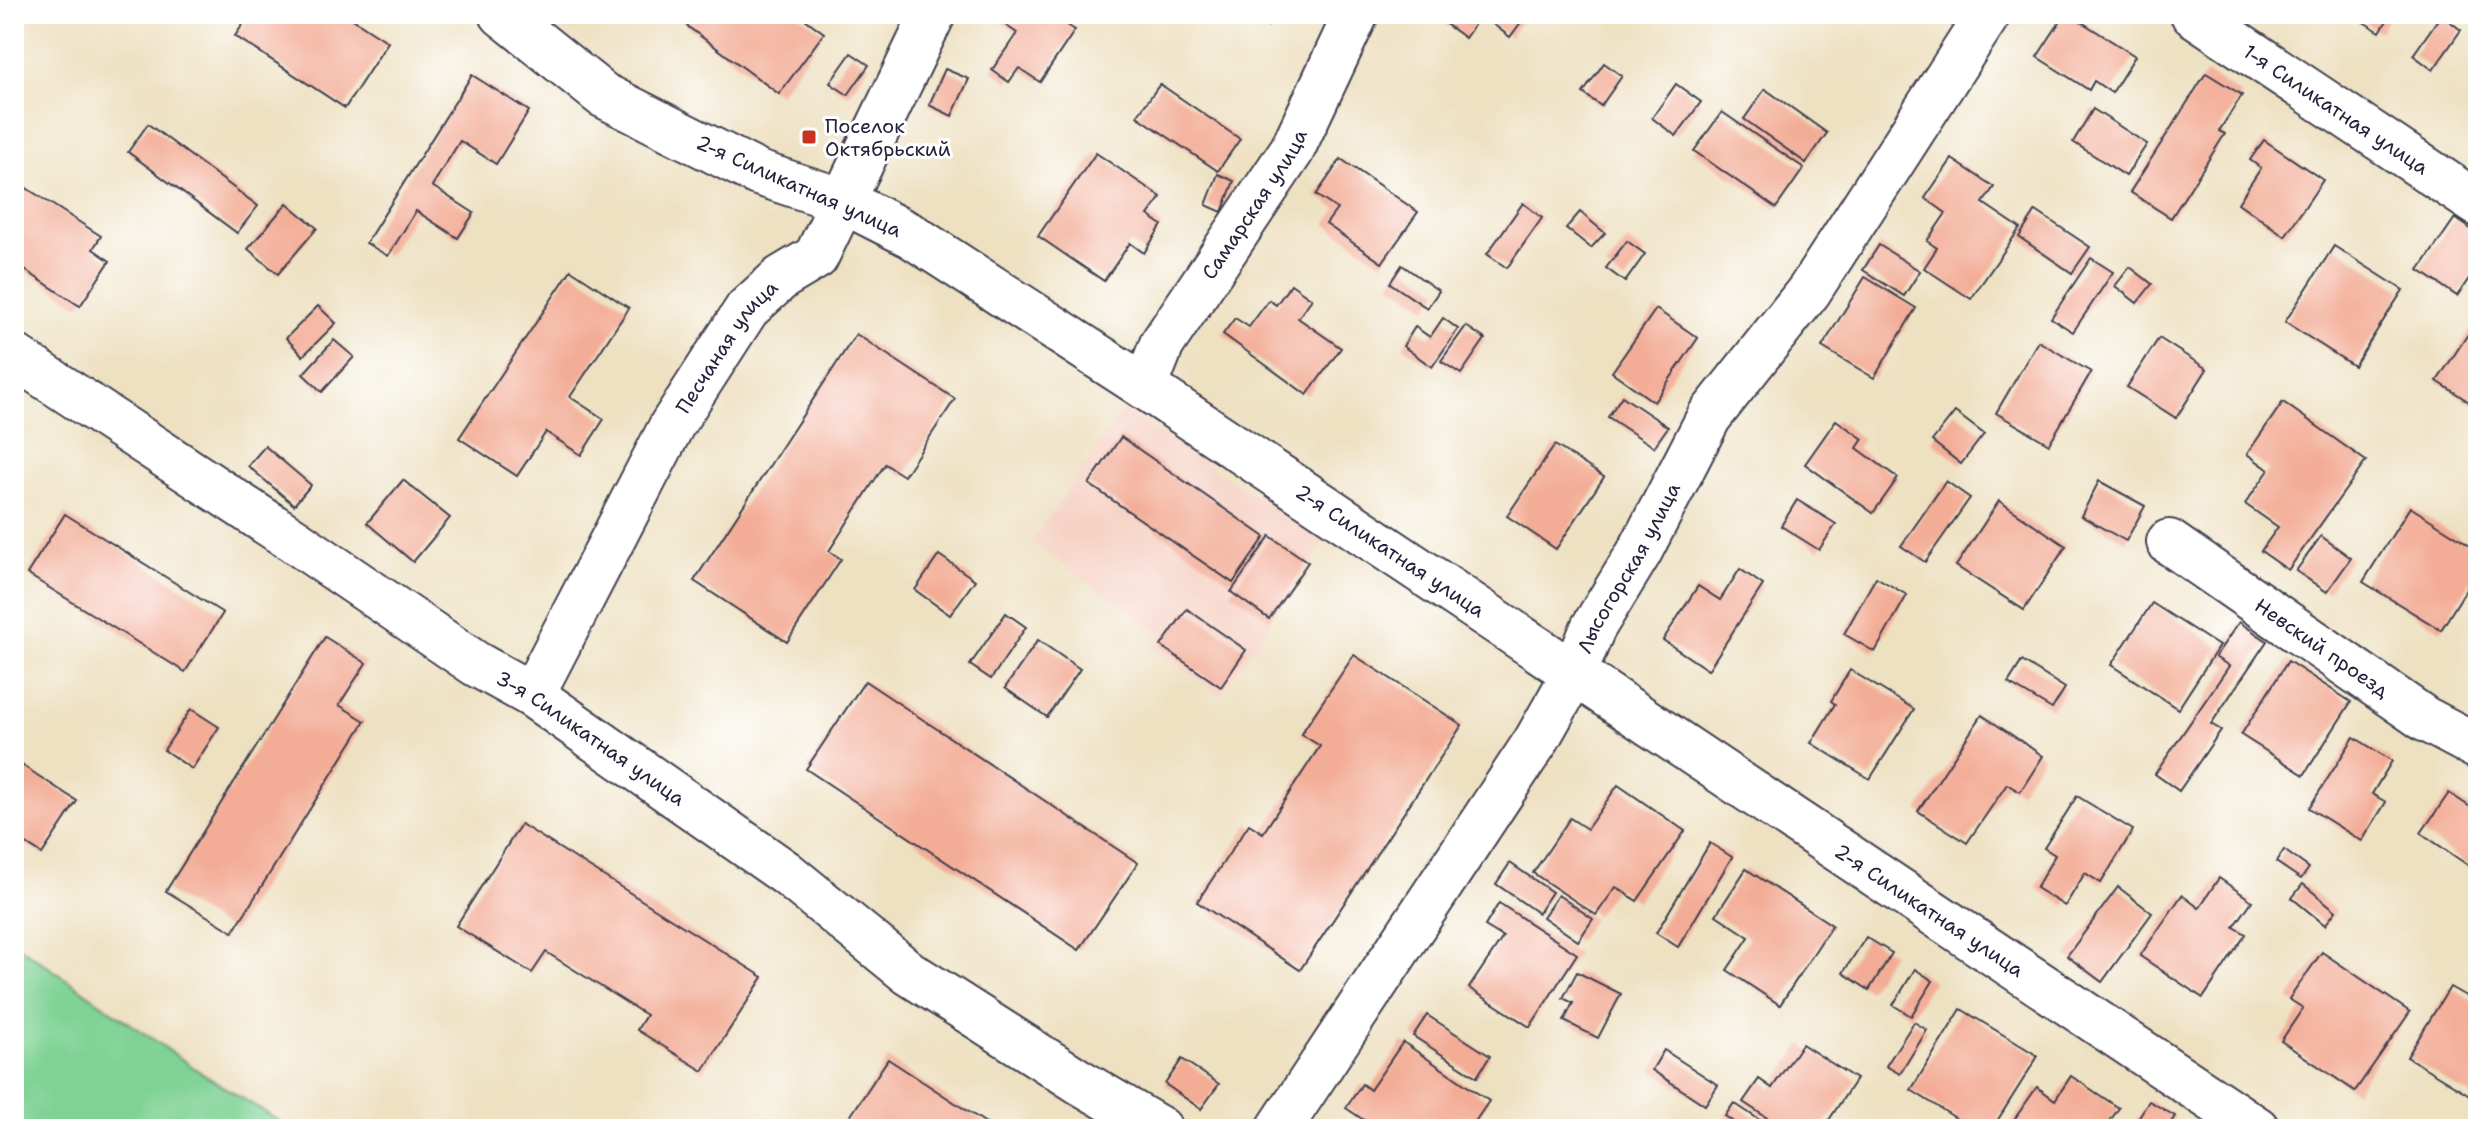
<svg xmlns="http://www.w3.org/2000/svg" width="2492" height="1143" viewBox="0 0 2492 1143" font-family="'Shantell Sans',sans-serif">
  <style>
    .built { fill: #f6d2c5 }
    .green { fill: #7fd294; stroke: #507a68; stroke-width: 2 }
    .building { fill: #f3ad97 }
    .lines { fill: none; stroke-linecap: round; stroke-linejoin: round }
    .street-casing { stroke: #413f4f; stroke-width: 48 }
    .secondary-casing { stroke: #413f4f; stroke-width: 48 }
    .street { stroke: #fff; stroke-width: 44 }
    .secondary { stroke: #fff; stroke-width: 44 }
    .poi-dot { fill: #c8321e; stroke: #fff; stroke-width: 3 }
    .labels { text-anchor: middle; stroke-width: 6; stroke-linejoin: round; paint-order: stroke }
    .street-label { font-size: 20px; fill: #22223b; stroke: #fff }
    .poi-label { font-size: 20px; fill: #22223b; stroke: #fff; text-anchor: start }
  </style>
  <rect width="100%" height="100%" fill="#fff"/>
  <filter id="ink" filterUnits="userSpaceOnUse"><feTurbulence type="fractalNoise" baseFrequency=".0125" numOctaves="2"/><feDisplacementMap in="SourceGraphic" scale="16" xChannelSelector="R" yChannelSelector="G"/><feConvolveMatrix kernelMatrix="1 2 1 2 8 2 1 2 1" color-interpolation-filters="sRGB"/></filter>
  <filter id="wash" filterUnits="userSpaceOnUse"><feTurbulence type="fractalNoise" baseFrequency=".006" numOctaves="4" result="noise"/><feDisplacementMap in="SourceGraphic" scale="32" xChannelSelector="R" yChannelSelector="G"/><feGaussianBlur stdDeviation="1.8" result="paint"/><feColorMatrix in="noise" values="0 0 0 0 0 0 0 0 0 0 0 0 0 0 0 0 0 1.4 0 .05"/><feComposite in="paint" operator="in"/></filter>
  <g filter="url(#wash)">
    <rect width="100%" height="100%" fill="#eee1c2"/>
    <path class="built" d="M1123,409L1325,541L1221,695L1152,649L1161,634L1032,542Z"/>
    <path class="green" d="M17,945L203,1074L292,1129H14V948Z"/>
    <g id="blocks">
      <g class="building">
        <path d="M250,14H345L388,42L345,108L235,36Z"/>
        <path d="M697,14H798L824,33L779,94L687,26Z"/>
        <path d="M989,14H1050L1075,30L1040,82L1019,68L1009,82L992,70L1017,33Z"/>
        <path d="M1249,14H1276L1268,26Z"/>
        <path d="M1432,14H1527L1510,37L1481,15L1465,38Z"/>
        <path d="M2065,14H2069L2135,56L2112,93L2094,81L2089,90L2037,57Z"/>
        <path d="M2350,14H2391L2380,32Z"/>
        <path d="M2441,15L2461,30L2433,70L2413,55Z"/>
        <path d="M851,53L869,65L848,95L830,83Z"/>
        <path d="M1604,63L1622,76L1601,106L1583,93Z"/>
        <path d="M945,69L969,79L952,116L929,105Z"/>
        <path d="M2206,73L2242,95L2219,131L2225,134L2171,218L2130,192Z"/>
        <path d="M472,75L529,111L496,164L460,141L432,186L474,213L458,238L416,211L388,256L366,243Z"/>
        <path d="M1160,84L1240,139L1218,171L1137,116Z"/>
        <path d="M1676,84L1701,102L1676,136L1652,118Z"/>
        <path d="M1765,89L1827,133L1806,163L1744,119Z"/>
        <path d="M2093,109L2147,144L2126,176L2073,142Z"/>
        <path d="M1722,112L1804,168L1776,208L1694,151Z"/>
        <path d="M148,124L258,206L237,233L128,152Z"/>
        <path d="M2264,140L2323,180L2285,236L2238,203L2261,168L2250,160Z"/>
        <path d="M1096,153L1161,197L1148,215L1162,225L1144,253L1130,243L1104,281L1038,236Z"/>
        <path d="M1341,159L1418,212L1382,263L1326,224L1337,209L1316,195Z"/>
        <path d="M1952,159L1994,187L1983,203L2020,228L1971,299L1924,268L1937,248L1927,241L1946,213L1925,198Z"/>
        <path d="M1218,174L1234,181L1222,212L1206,205Z"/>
        <path d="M14,180L101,236L93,249L110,261L80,306L14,263Z"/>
        <path d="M287,203L317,228L278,274L248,249Z"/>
        <path d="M1523,203L1542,218L1507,268L1487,254Z"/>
        <path d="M2036,211L2090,247L2072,273L2019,237Z"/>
        <path d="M1580,212L1605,233L1591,248L1566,228Z"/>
        <path d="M2455,218L2478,234V265L2457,296L2419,270Z"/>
        <path d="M1627,241L1645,254L1625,282L1606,268Z"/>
        <path d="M1879,245L1920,271L1904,296L1863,270Z"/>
        <path d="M2334,246L2403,290L2354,366L2285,322Z"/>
        <path d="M2091,258L2113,272L2073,332L2051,318Z"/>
        <path d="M1402,265L1439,291L1427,308L1390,283Z"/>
        <path d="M2130,267L2152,284L2137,303L2115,286Z"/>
        <path d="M571,270L629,308L570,397L604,419L581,455L546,432L517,476L459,438Z"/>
        <path d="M1865,277L1916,308L1874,378L1822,347Z"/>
        <path d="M1291,284L1312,299L1298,318L1341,348L1307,395L1223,334L1235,318L1249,327L1269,300L1276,305Z"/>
        <path d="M318,306L336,323L303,356L286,338Z"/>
        <path d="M1656,309L1698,338L1654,402L1612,372Z"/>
        <path d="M1443,318L1458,329L1432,367L1403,346L1415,327L1430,337Z"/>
        <path d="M2478,319V405L2477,407L2437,381Z"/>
        <path d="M1466,326L1485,339L1461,374L1441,361Z"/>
        <path d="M856,334L955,399L904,476L885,464L829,551L841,559L787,642L694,581Z"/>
        <path d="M2159,338L2207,369L2176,418L2127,387Z"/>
        <path d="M334,340L354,357L322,392L303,374Z"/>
        <path d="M2038,341L2091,372L2049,444L1996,413Z"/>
        <path d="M1622,396L1668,427L1654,447L1608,417Z"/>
        <path d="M2283,402L2366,461L2288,570L2261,551L2278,527L2245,504L2269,470L2247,454Z"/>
        <path d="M1955,412L1984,434L1961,464L1932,441Z"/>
        <path d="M1836,420L1863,439L1857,448L1898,478L1873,513L1805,464Z"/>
        <path d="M1121,437L1265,537L1233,583L1089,484Z"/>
        <path d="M1555,445L1604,477L1556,549L1507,516Z"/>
        <path d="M265,446L311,485L294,505L248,466Z"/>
        <path d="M403,480L450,518L413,562L367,523Z"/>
        <path d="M1946,481L1970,498L1925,562L1901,546Z"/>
        <path d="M2099,481L2145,506L2126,541L2081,516Z"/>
        <path d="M1797,500L1836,524L1819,550L1781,526Z"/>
        <path d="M1999,501L2066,546L2024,610L1956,566Z"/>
        <path d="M2410,507L2478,550V570L2441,630L2363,582Z"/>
        <path d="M65,514L223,613L185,672L27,574Z"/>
        <path d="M1270,536L1308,562L1269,619L1231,592Z"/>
        <path d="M2321,536L2351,558L2327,592L2296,571Z"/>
        <path d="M939,555L975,580L950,615L915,590Z"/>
        <path d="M1740,569L1763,585L1708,670L1663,640L1698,586L1720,600Z"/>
        <path d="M1876,577L1907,595L1875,652L1844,634Z"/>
        <path d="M2152,603L2219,646L2178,709L2111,665Z"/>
        <path d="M1187,609L1246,650L1221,687L1161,646Z"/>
        <path d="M1006,613L1026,627L991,679L970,665Z"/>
        <path d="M2239,622L2267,641L2211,724L2221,730L2179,791L2155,774L2229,666L2215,657Z"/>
        <path d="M325,637L366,663L339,705L365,721L233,932L166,891Z"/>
        <path d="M1038,640L1080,669L1047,717L1005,688Z"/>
        <path d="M1354,655L1462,725L1300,970L1197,902L1249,824L1263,833L1320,746L1301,734Z"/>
        <path d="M2022,661L2065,688L2052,709L2008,683Z"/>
        <path d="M2288,661L2351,702L2304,775L2241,735Z"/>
        <path d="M1850,670L1914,709L1870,779L1811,743L1835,704L1831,701Z"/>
        <path d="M865,681L1138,863L1079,950L806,769Z"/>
        <path d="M191,709L219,727L192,769L164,750Z"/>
        <path d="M1982,715L2043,756L2020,792L2007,784L1967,843L1918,811Z"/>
        <path d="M2354,737L2392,761L2372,794L2386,802L2362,841L2309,808Z"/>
        <path d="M14,760L77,801L42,854L14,836Z"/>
        <path d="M1618,785L1685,831L1637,901L1616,887L1596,915L1533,873L1570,818L1587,829Z"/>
        <path d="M2449,793L2478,812V872L2421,833Z"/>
        <path d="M2077,796L2133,830L2101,883L2085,873L2065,906L2036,888L2055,855L2044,848Z"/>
        <path d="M521,824L763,977L703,1071L637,1030L646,1015L546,952L532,973L456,926Z"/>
        <path d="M1710,843L1732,857L1678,947L1656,933Z"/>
        <path d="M2284,850L2309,868L2301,879L2276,862Z"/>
        <path d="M1510,863L1552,892L1538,913L1496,884Z"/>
        <path d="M1746,869L1832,925L1780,1005L1727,970L1749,937L1716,915Z"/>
        <path d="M2219,878L2252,901L2234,927L2246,934L2203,998L2140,956L2182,895L2199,908Z"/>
        <path d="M2303,884L2336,911L2325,925L2292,898Z"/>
        <path d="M2118,887L2152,913L2102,982L2067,956Z"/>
        <path d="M1558,895L1593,919L1578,941L1543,917Z"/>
        <path d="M1499,903L1577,954L1530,1027L1469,988L1503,937L1485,926Z"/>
        <path d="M1866,937L1892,953L1869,990L1843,973Z"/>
        <path d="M2322,952L2410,1012L2355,1091L2281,1041L2303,1008L2289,999Z"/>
        <path d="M1915,969L1933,981L1911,1016L1893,1005Z"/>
        <path d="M1577,972L1621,994L1598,1038L1564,1021L1573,1003L1563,998Z"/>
        <path d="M2450,987L2478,1003V1100L2407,1057Z"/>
        <path d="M1961,1009L2038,1056L1992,1129H1958L1962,1122L1911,1090Z"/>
        <path d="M1427,1015L1490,1056L1477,1077L1413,1036Z"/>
        <path d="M1914,1022L1927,1030L1900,1074L1886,1066Z"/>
        <path d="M1403,1042L1489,1101L1470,1129H1377L1346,1108L1362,1084L1370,1090Z"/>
        <path d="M1802,1044L1856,1079L1823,1129H1784L1743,1102L1759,1079L1772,1088Z"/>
        <path d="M1664,1050L1718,1085L1705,1105L1652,1070Z"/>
        <path d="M888,1059L995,1129H842Z"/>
        <path d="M1182,1059L1219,1084L1201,1109L1165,1084Z"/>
        <path d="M2071,1076L2119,1108L2104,1129H2019L2011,1124L2037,1087L2055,1100Z"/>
        <path d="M2149,1101L2175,1116L2167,1129H2131Z"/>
        <path d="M1734,1103L1773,1129H1745L1725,1116Z"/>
      </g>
    </g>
  </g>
  <g filter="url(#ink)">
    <use href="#blocks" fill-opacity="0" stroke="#413f4f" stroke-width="2"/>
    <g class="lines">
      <defs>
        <g id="street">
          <path d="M502,14L603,95L758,173L843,201"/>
          <path id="s1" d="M2193,14L2478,204"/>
          <path id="s2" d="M14,356L295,541L476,664L532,695L786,873L909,973L1080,1082L1160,1129"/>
          <path id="s3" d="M1145,387L1162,344L1292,150L1356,14"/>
          <path id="s4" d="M2169,542L2425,719L2478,747"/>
          <path id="s5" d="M532,695L672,425L747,309L781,278L816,257L933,14"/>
          <path id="s6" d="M1279,1129L1536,741L1575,672L1593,628L1640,551L1709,417L1809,291L1988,14"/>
        </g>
        <g id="secondary">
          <path id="s7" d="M843,201L912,236L1145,387L2257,1129"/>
        </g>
      </defs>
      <use href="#street" class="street-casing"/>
      <use href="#secondary" class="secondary-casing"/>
      <use href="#street" class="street"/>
      <use href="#secondary" class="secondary"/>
    </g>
  </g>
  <rect class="poi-dot" x="801" y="129" width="16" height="16" rx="4"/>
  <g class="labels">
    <g class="street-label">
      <text dy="7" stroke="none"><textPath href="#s1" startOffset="172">1-я Силикатная улица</textPath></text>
      <text transform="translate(799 186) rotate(24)" y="7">2-я Силикатная улица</text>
      <text dy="7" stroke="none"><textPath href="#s3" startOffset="214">Самарская улица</textPath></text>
      <text dy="7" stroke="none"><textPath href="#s5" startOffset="400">Песчаная улица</textPath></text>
      <text dy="7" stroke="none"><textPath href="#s7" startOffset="650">2-я Силикатная улица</textPath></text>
      <text dy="7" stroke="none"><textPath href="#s6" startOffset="662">Лысогорская улица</textPath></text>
      <text dy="7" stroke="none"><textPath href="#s4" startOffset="186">Невский проезд</textPath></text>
      <text dy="7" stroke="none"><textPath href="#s2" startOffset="692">3-я Силикатная улица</textPath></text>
      <text dy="7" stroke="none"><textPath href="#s7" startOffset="1298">2-я Силикатная улица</textPath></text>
    </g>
    <g class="poi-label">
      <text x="825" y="133">Поселок<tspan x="825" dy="23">Октябрьский</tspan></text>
    </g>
  </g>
  <rect width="2492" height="1143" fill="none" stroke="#fff" stroke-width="48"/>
</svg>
